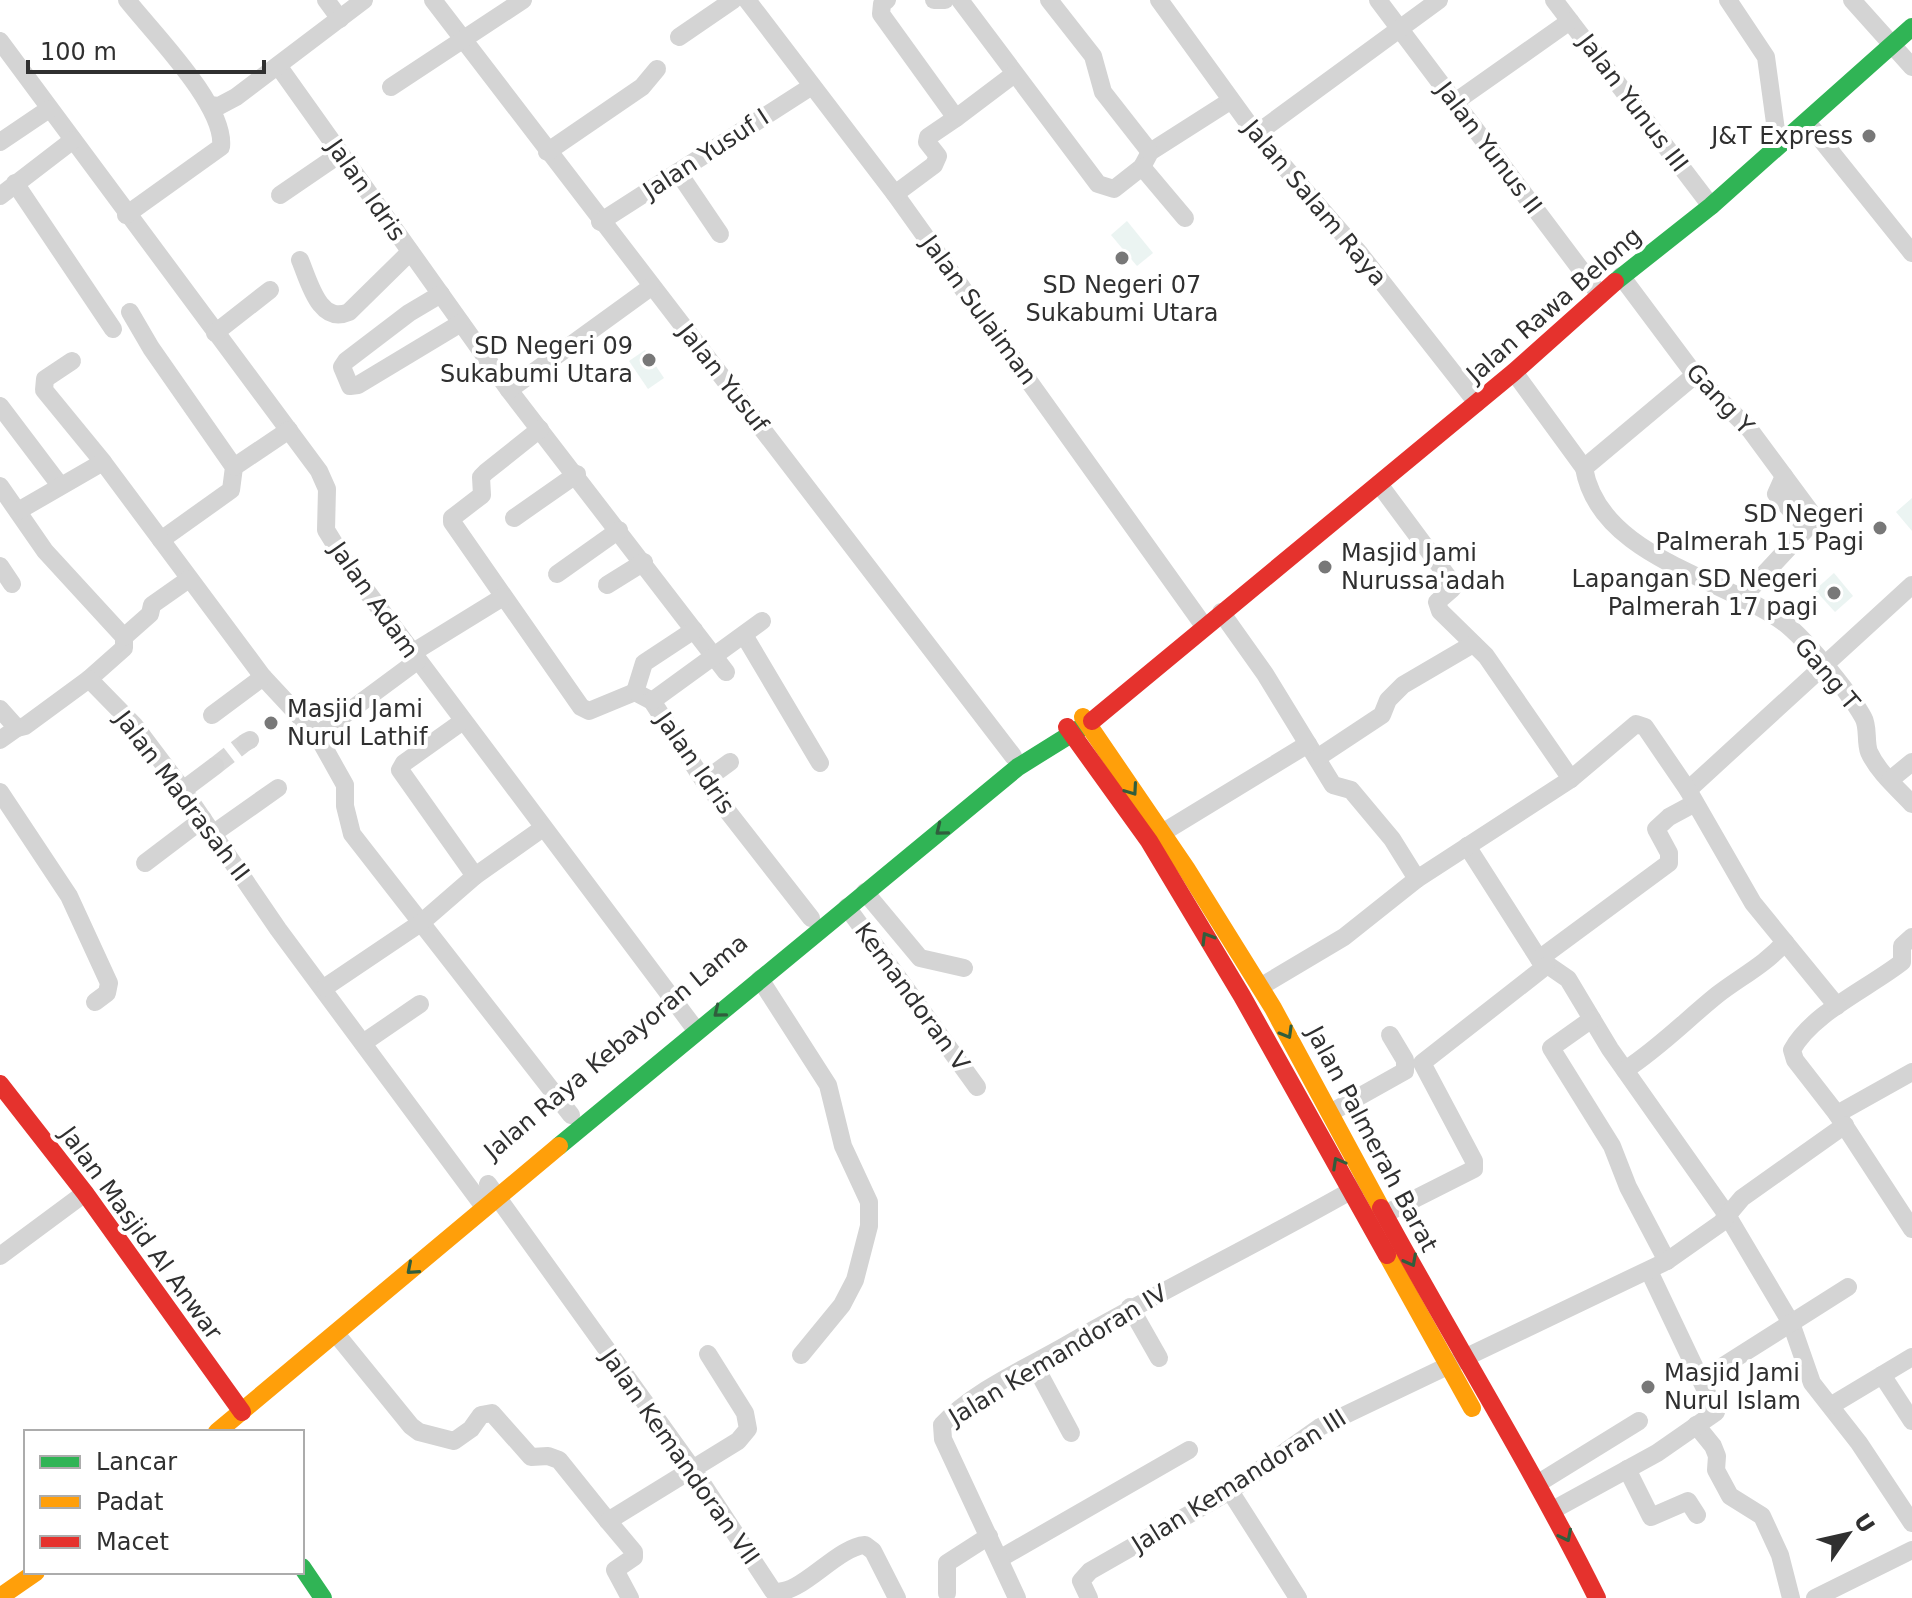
<svg xmlns="http://www.w3.org/2000/svg" width="1912" height="1598" viewBox="0 0 1912 1598" font-family="'DejaVu Sans',sans-serif">
  <style>
    .garden { fill: #ebf4f2 }
    .lines { fill: none; stroke-linecap: round; stroke-linejoin: round }
    .street-tunnel { stroke: #d6d6d6; stroke-width: 18; stroke-dasharray: 18 9; stroke-linecap: butt }
    .street { stroke: #d4d4d4; stroke-width: 18 }
    .fast { stroke: #30b455; stroke-width: 18 }
    .slow { stroke: #ff9f0a; stroke-width: 18 }
    .jam { stroke: #e5322d; stroke-width: 18 }
    .oneway { stroke: #305e3d }
    .poi-dot { fill: #787878; stroke: #fff; stroke-width: 3 }
    .labels { text-anchor: middle; stroke-width: 8; stroke-linejoin: round; paint-order: stroke }
    .street-label { font-size: 24px; fill: #303030; stroke: #fff }
    .poi-label { font-size: 24px; fill: #303030; stroke: #fff; text-anchor: end }
  </style>
  <rect width="100%" height="100%" fill="#fff"/>
  <g class="garden">
    <path d="M1127,221L1153,253L1137,266L1111,235Z"/>
    <path d="M645,350L664,378L648,389L629,361Z"/>
    <path d="M1912,498V531L1896,512Z"/>
    <path d="M1834,573L1853,596L1835,612L1815,590Z"/>
  </g>
  <g class="lines">
    <path class="street-tunnel" d="M215,766L246,742"/>
    <g class="street">
      <path d="M326,0L340,19"/>
      <path d="M433,0L1013,756"/>
      <path d="M747,0L895,194L1204,626"/>
      <path d="M887,0L882,4L881,14L956,118L928,137L927,142L938,156L934,165L895,194"/>
      <path d="M934,0H945"/>
      <path d="M960,0L1098,184L1114,189L1142,167L1150,152L1230,101"/>
      <path d="M1049,0L1093,56L1103,92L1150,152"/>
      <path d="M1159,0L1256,134L1360,254L1477,403"/>
      <path d="M1378,0L1600,295"/>
      <path d="M1554,0L1711,206"/>
      <path d="M1728,0L1766,57L1778,145"/>
      <path d="M1852,0L1912,67"/>
      <path d="M679,37L733,0"/>
      <path d="M0,41L319,471L327,489L326,530L350,569L696,1030"/>
      <path d="M279,67L509,390L726,672"/>
      <path d="M391,87L523,0"/>
      <path d="M1455,102L1570,21"/>
      <path d="M209,105L219,106L236,97L364,0"/>
      <path d="M956,118L1013,75"/>
      <path d="M1807,122L1912,253"/>
      <path d="M1256,134L1439,0"/>
      <path d="M0,142L49,109"/>
      <path d="M547,152L642,87L657,69"/>
      <path d="M1142,167L1185,218"/>
      <path d="M678,172L720,234"/>
      <path d="M15,183L113,329"/>
      <path d="M280,195L340,154"/>
      <path d="M0,196L73,140"/>
      <path d="M126,215L221,147C226,106 153,33 127,0"/>
      <path d="M600,222L812,86"/>
      <path d="M300,260C309,281 319,325 349,312L410,252"/>
      <path d="M1621,276L1695,375L1750,430L1818,522"/>
      <path d="M441,294L409,313L346,361L342,367L350,386L358,385L461,323"/>
      <path d="M130,312L151,348L234,467L231,490L161,540"/>
      <path d="M215,333L270,290"/>
      <path d="M72,361L45,379L44,390L103,462"/>
      <path d="M1514,372L1584,468C1599,555 1717,576 1779,619C1803,635 1849,692 1863,717C1869,727 1865,741 1869,752C1878,772 1898,789 1912,804"/>
      <path d="M509,390L651,287"/>
      <path d="M0,406L59,484"/>
      <path d="M540,429L486,472L481,477L482,495L452,518V522L581,707L589,711L635,692L652,701L704,781L811,918"/>
      <path d="M234,467L289,430"/>
      <path d="M1584,468L1695,375"/>
      <path d="M1379,484L1448,577L1452,589L1437,602L1440,611L1486,656L1571,779"/>
      <path d="M0,486L45,551L124,637V648L89,679"/>
      <path d="M18,511L103,462L263,677L317,735L417,661"/>
      <path d="M514,518L577,474"/>
      <path d="M0,566L12,584"/>
      <path d="M557,574L619,530"/>
      <path d="M607,585L644,562"/>
      <path d="M1740,600L1807,528L1776,494L1784,476"/>
      <path d="M1221,612L1265,674L1333,785L1351,790L1392,839L1417,879"/>
      <path d="M744,635L820,763"/>
      <path d="M124,637L150,614L152,605L189,579"/>
      <path d="M412,653L503,597"/>
      <path d="M635,692L644,663L694,630"/>
      <path d="M652,701L762,621"/>
      <path d="M0,709L17,728L25,726L89,679L134,725L183,790L278,929L484,1207"/>
      <path d="M212,715L263,677"/>
      <path d="M463,721L404,763L400,770L475,876"/>
      <path d="M317,735L345,785V806L352,834L571,1115"/>
      <path d="M0,740L17,728"/>
      <path d="M246,742L250,740"/>
      <path d="M1317,758L1382,715L1388,700L1403,685L1473,644"/>
      <path d="M1890,780L1912,762"/>
      <path d="M704,781L730,762"/>
      <path d="M183,790L215,766"/>
      <path d="M1688,790L1912,585"/>
      <path d="M0,792L69,896L109,983L107,993L95,1002"/>
      <path d="M214,833L278,788"/>
      <path d="M1162,833L1308,744"/>
      <path d="M1467,846L1539,959L1568,979L1610,1049L1727,1215L1791,1323L1812,1383L1859,1443L1912,1523"/>
      <path d="M145,863L203,819"/>
      <path d="M865,892L920,958L964,968"/>
      <path d="M847,907L977,1087"/>
      <path d="M1912,937L1902,946V962C1869,988 1812,1013 1792,1050L1795,1060L1837,1114L1912,1229"/>
      <path d="M1539,959L1669,863V853L1656,829L1669,817L1695,803"/>
      <path d="M760,979L828,1085L843,1146L869,1202V1226L855,1280L842,1305L801,1355"/>
      <path d="M1260,987L1344,937L1417,879L1571,779L1636,724L1645,727L1688,790L1753,903L1837,1006"/>
      <path d="M324,988L422,922L475,876L543,828"/>
      <path d="M1592,1019L1551,1048L1612,1146L1628,1187L1667,1261"/>
      <path d="M363,1043L420,1004"/>
      <path d="M1625,1070C1659,1048 1686,1020 1717,995C1740,977 1765,965 1785,942"/>
      <path d="M1330,1113L1405,1071V1060L1390,1035"/>
      <path d="M1837,1114L1912,1072"/>
      <path d="M488,1184L692,1468L773,1591C799,1598 836,1547 865,1545L873,1551L897,1598"/>
      <path d="M1375,1219L1474,1169V1161L1422,1063L1546,966"/>
      <path d="M0,1256L85,1193"/>
      <path d="M1130,1307L1159,1358"/>
      <path d="M337,1335L411,1426L419,1432L454,1441L471,1429L481,1415L492,1413L531,1457L548,1456L559,1460L608,1521"/>
      <path d="M1034,1364L1071,1433"/>
      <path d="M1882,1375L1912,1421"/>
      <path d="M1701,1380L1848,1287"/>
      <path d="M1832,1405L1912,1357"/>
      <path d="M1696,1425L1713,1446L1717,1456L1716,1470L1730,1496L1762,1516L1780,1555L1791,1598"/>
      <path d="M1627,1469L1651,1517L1688,1501L1697,1515"/>
      <path d="M1537,1484L1639,1421"/>
      <path d="M1230,1491L1298,1598"/>
      <path d="M1553,1510L1657,1453L1716,1412L1649,1271"/>
      <path d="M1001,1558L1189,1450"/>
      <path d="M947,1593V1563L989,1536"/>
      <path d="M630,1598L615,1570L634,1557V1552L608,1521L738,1441L748,1429L745,1413L708,1354"/>
      <path d="M1017,1598L943,1439L942,1425C975,1390 1029,1367 1070,1343C1166,1288 1265,1240 1361,1185"/>
      <path d="M1089,1598L1081,1581L1090,1571L1230,1491L1320,1427L1667,1261L1721,1223L1742,1198L1845,1125"/>
      <path d="M1815,1598L1912,1550"/>
    </g>
    <g class="fast">
      <path d="M1615,282L1711,206L1912,27"/>
      <path d="M559,1146L1018,767L1092,721"/>
      <path d="M302,1567L323,1598"/>
    </g>
    <g class="slow">
      <path d="M1083,717L1186,868L1273,1008L1381,1208"/>
      <path d="M1387,1255L1472,1408"/>
      <path d="M217,1432L559,1146"/>
      <path d="M0,1597L36,1572"/>
    </g>
    <g class="jam">
      <path d="M1092,721L1514,372L1615,282"/>
      <path d="M1067,727L1149,841L1242,996L1387,1255"/>
      <path d="M0,1084L85,1193L242,1412"/>
      <path d="M1381,1208C1452,1339 1531,1465 1597,1598"/>
    </g>
  </g>
  <defs><path id="oneway-chevron" d="M-2-3.5L2.5 0L-2 3.5" fill="none" stroke-width="1.6" stroke-linecap="round" stroke-linejoin="round" transform="scale(2)"/></defs>
  <g class="oneway">
    <use href="#oneway-chevron" transform="translate(1132 790) rotate(55)"/>
    <use href="#oneway-chevron" transform="translate(941 830) rotate(141)"/>
    <use href="#oneway-chevron" transform="translate(1207 938) rotate(-121)"/>
    <use href="#oneway-chevron" transform="translate(719 1012) rotate(141)"/>
    <use href="#oneway-chevron" transform="translate(1287 1033) rotate(60)"/>
    <use href="#oneway-chevron" transform="translate(1338 1163) rotate(-119)"/>
    <use href="#oneway-chevron" transform="translate(1411 1261) rotate(62)"/>
    <use href="#oneway-chevron" transform="translate(412 1269) rotate(139)"/>
    <use href="#oneway-chevron" transform="translate(1566 1536) rotate(63)"/>
  </g>
  <g class="poi-dot">
    <circle cx="1869" cy="136" r="8"/>
    <circle cx="1122" cy="258" r="8"/>
    <circle cx="649" cy="360" r="8"/>
    <circle cx="1880" cy="528" r="8"/>
    <circle cx="1325" cy="567" r="8"/>
    <circle cx="1834" cy="593" r="8"/>
    <circle cx="271" cy="723" r="8"/>
    <circle cx="1648" cy="1387" r="8"/>
  </g>
  <g class="labels">
    <g class="street-label">
      <text transform="translate(1633 103) rotate(53)" y="8">Jalan Yunus III</text>
      <text transform="translate(1489 148) rotate(53)" y="8">Jalan Yunus II</text>
      <text transform="translate(706 154) rotate(-33)" y="8">Jalan Yusuf I</text>
      <text transform="translate(366 190) rotate(55)" y="8">Jalan Idris</text>
      <text transform="translate(1315 203) rotate(50)" y="8">Jalan Salam Raya</text>
      <text transform="translate(1554 305) rotate(-41)" y="8">Jalan Rawa Belong</text>
      <text transform="translate(979 310) rotate(54)" y="8">Jalan Sulaiman</text>
      <text transform="translate(723 378) rotate(52)" y="8">Jalan Yusuf</text>
      <text transform="translate(1720 399) rotate(47)" y="8">Gang Y</text>
      <text transform="translate(374 600) rotate(55)" y="8">Jalan Adam</text>
      <text transform="translate(1827 674) rotate(50)" y="8">Gang T</text>
      <text transform="translate(695 763) rotate(55)" y="8">Jalan Idris</text>
      <text transform="translate(182 796) rotate(53)" y="8">Jalan Madrasah II</text>
      <text transform="translate(912 997) rotate(54)" y="8">Kemandoran V</text>
      <text transform="translate(616 1047) rotate(-40)" y="8">Jalan Raya Kebayoran Lama</text>
      <text transform="translate(1372 1139) rotate(62)" y="8">Jalan Palmerah Barat</text>
      <text transform="translate(141 1233) rotate(54)" y="8">Jalan Masjid Al Anwar</text>
      <text transform="translate(1058 1355) rotate(-31)" y="8">Jalan Kemandoran IV</text>
      <text transform="translate(680 1457) rotate(55)" y="8">Jalan Kemandoran VII</text>
      <text transform="translate(1239 1481) rotate(-32)" y="8">Jalan Kemandoran III</text>
    </g>
    <g class="poi-label">
      <text x="1853" y="144">J&amp;T Express</text>
      <text x="1122" y="293" text-anchor="middle">SD Negeri 07<tspan x="1122" dy="28">Sukabumi Utara</tspan></text>
      <text x="633" y="354">SD Negeri 09<tspan x="633" dy="28">Sukabumi Utara</tspan></text>
      <text x="1864" y="522">SD Negeri<tspan x="1864" dy="28">Palmerah 15 Pagi</tspan></text>
      <text x="1341" y="561" text-anchor="start">Masjid Jami<tspan x="1341" dy="28">Nurussa'adah</tspan></text>
      <text x="1818" y="587">Lapangan SD Negeri<tspan x="1818" dy="28">Palmerah 17 pagi</tspan></text>
      <text x="287" y="717" text-anchor="start">Masjid Jami<tspan x="287" dy="28">Nurul Lathif</tspan></text>
      <text x="1664" y="1381" text-anchor="start">Masjid Jami<tspan x="1664" dy="28">Nurul Islam</tspan></text>
    </g>
  </g>
  <rect x="24" y="1430" width="280" height="144" fill="#ffffff" stroke="#acacac" stroke-width="2"/>
  <rect x="40" y="1456" width="40" height="12" fill="#30b455" stroke="#acacac" stroke-width="2"/>
  <text x="96" y="1470" font-size="24" fill="#303030">Lancar</text>
  <rect x="40" y="1496" width="40" height="12" fill="#ff9f0a" stroke="#acacac" stroke-width="2"/>
  <text x="96" y="1510" font-size="24" fill="#303030">Padat</text>
  <rect x="40" y="1536" width="40" height="12" fill="#e5322d" stroke="#acacac" stroke-width="2"/>
  <text x="96" y="1550" font-size="24" fill="#303030">Macet</text>
  <g transform="translate(1848 1534) rotate(56)" stroke="#ffffff" stroke-width="6" paint-order="stroke">
  <path d="M0-6L14 30L0 20L-14 30Z" fill="#303030"/>
  <text y="-12" font-size="22" font-weight="bold" text-anchor="middle" fill="#303030">U</text>
  </g>
  <path d="M28 60v12h236v-12" fill="none" stroke="#303030" stroke-width="4"/>
  <text x="40" y="60" font-size="24" fill="#303030" stroke="#ffffff" stroke-width="6" paint-order="stroke">100 m</text>
</svg>
